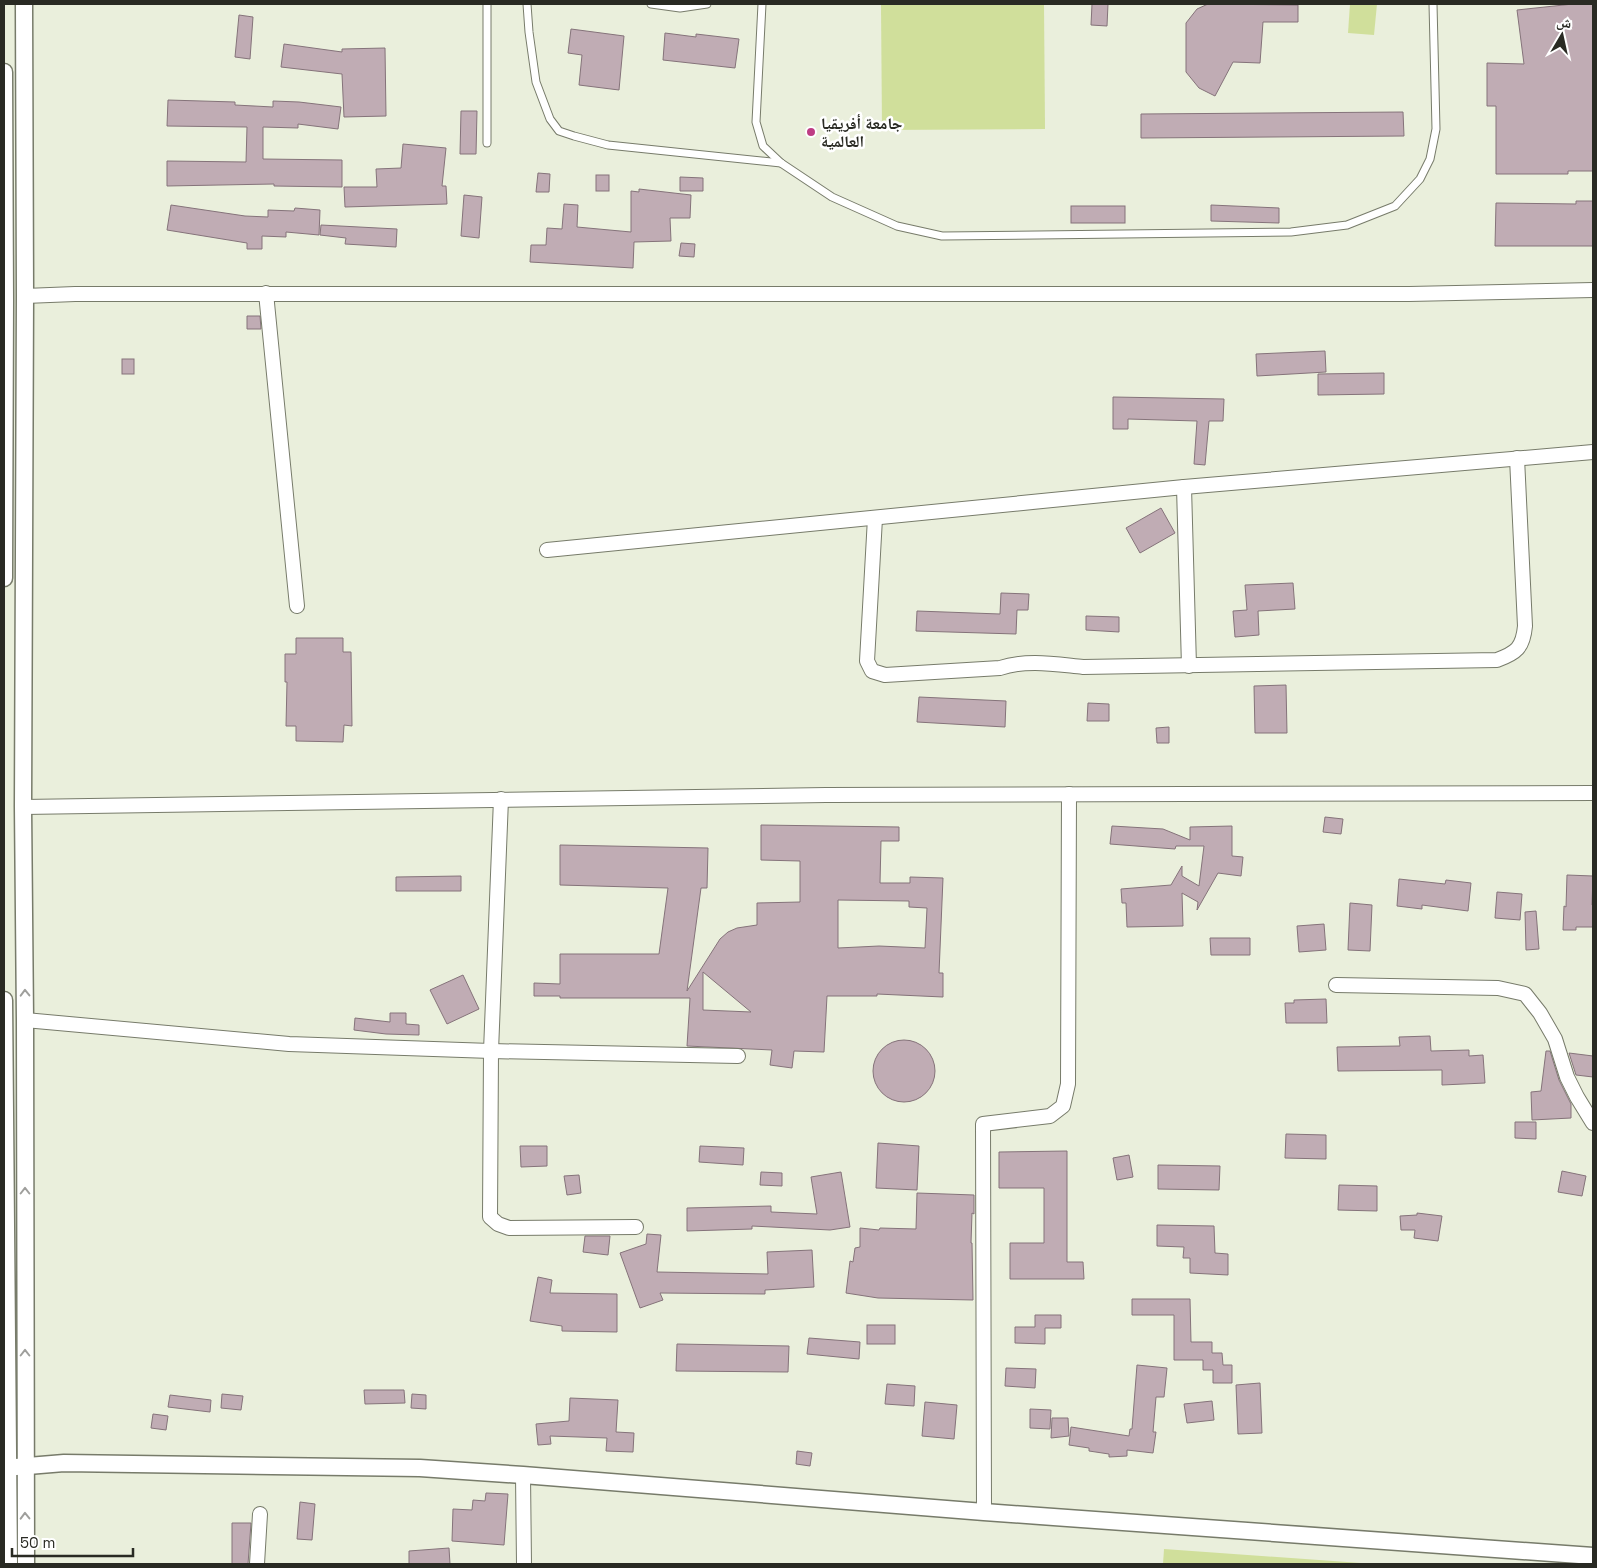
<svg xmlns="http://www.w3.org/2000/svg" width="1597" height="1568" viewBox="0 0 1597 1568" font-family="'Space Grotesk','Noto Naskh Arabic',sans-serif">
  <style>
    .green { fill: #d0df9b }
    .building { fill: #c0acb4; stroke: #85737a; fill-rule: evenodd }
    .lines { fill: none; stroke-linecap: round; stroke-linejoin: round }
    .service-casing { stroke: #777b6a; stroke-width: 9 }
    .minor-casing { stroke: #777b6a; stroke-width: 16 }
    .tertiary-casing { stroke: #777b6a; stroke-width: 19 }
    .service { stroke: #fff; stroke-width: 7 }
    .minor { stroke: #fff; stroke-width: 14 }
    .tertiary { stroke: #fff; stroke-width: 16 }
    .oneway { stroke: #9f9f9c }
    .poi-dot { fill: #be3c84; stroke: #fff; stroke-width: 2 }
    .labels { text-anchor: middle; stroke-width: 5; stroke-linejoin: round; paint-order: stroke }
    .poi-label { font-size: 16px; font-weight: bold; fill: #292a23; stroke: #fff; text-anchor: start }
  </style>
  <rect width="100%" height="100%" fill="#eaefdc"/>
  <g class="green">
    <path d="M881,4H1044L1045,129L882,130Z"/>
    <path d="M1350,4H1377L1374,35L1348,33Z"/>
    <path d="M1164,1549L1375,1564H1163Z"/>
  </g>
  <g class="building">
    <path d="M1092,4H1108L1107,26L1091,25Z"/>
    <path d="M1208,4L1298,5V22H1263L1260,63L1233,62L1215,96L1199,88L1186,72V23L1197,9Z"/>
    <path d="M1573,4H1593V171H1568V174H1496V106H1487V63L1524,64L1517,10Z"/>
    <path d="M239,15L253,17L250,59L235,57Z"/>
    <path d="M571,29L624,36L619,90L579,85L582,55L568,53Z"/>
    <path d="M665,33L696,37V34L739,39L735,68L663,60Z"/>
    <path d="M284,44L342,52V49L385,48L386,116L344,117L342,74L281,67Z"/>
    <path d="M168,100L235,102V105L273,107V101L299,102L341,107L338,129L298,124V128L263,127V159L342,160V187L274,186V184L167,186V161L246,162L247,127L167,126Z"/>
    <path d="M461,111H477L476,154H460Z"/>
    <path d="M1403,112L1404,136L1141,138V114Z"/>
    <path d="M403,144L446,148L442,186H446L447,204L345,207L344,187H377L376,169L401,168Z"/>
    <path d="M538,173L550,174L549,192H536Z"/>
    <rect x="596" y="175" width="13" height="16"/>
    <path d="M680,177L703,178V191H680Z"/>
    <path d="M639,189L691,195L690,218H670L671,241L634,242L633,268L530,262L531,245H546L547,228L562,229L564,204L578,205L577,227L631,232V191L639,192Z"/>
    <path d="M464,195L482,197L479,238L461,236Z"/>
    <path d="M1576,201H1593V246H1495L1496,203L1576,204Z"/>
    <path d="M171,205L245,216L268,217V210L294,211L295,208L320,210L319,235L286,232V237L262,236V249H247V243L167,230Z"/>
    <path d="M1211,205L1279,208V223L1211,221Z"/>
    <rect x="1071" y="206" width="54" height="17"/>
    <path d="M321,225L397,229L396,247L345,244L346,238L320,235Z"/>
    <path d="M681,243L695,244L694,257L679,256Z"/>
    <path d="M247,316H260L261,329H247Z"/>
    <path d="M1325,351L1326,372L1257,376L1256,354Z"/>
    <rect x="122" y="359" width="12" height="15"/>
    <path d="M1384,373V394L1318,395V374Z"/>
    <path d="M1113,397L1224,399L1223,421H1209L1205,465L1194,464L1197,421L1128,419V429H1113Z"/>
    <path d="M1161,508L1175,533L1140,553L1126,528Z"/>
    <path d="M1293,583L1295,609L1258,611L1259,635L1235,637L1233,611L1247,610L1245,585Z"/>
    <path d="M1001,593L1029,594L1028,610H1017L1016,634L916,631L917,611L1000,614Z"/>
    <path d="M1086,616L1119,617V632L1086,630Z"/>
    <path d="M296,638H343V652H351L352,726L344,725L343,742L296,741V726H286L287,682H285V654H296Z"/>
    <path d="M1286,685L1287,733H1255L1254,686Z"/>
    <path d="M919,697L1006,701L1005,727L917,722Z"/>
    <path d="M1088,703L1109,704V721H1087Z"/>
    <path d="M1169,727V743H1157L1156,728Z"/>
    <path d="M1325,817L1343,819L1341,834L1323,832Z"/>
    <path d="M761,825L899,827V841H881L880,883H910V877L943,878L939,973H943V997L877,994V996H827L824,1052L794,1051L792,1068L770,1065L772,1050L687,1046L690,998H560V996H534V983L560,984V954H659L668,888L560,885V845L708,848L707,888H701L687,991L720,939L728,932L737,928L757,925V903L800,902V861L761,860ZM838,900L909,901V907L927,908L925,948L879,946L838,948ZM703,972L751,1012L703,1010Z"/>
    <path d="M1112,826L1163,829L1190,840V827L1232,826V856L1243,857L1241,876L1218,873L1197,910L1198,902L1182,893L1183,926L1127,927L1126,903H1122L1121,889L1171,885L1182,866V876L1199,886L1204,846H1176L1175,849L1110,844Z"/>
    <path d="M1567,875L1593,876L1592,905H1593V927H1576V930H1563L1564,906L1566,907Z"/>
    <path d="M461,876V891H396V877Z"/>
    <path d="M1399,879L1445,884L1446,880L1471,883L1468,911L1422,905V909L1397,906Z"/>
    <path d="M1497,892L1522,894L1520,920L1495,918Z"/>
    <path d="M1350,903L1372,905L1370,951L1348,950Z"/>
    <path d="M1536,911L1539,949L1526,950L1525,912Z"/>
    <path d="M1324,924L1326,950L1299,952L1297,926Z"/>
    <path d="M1210,938H1250V955H1211Z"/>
    <path d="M463,975L479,1009L447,1024L430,990Z"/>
    <path d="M1326,999L1327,1023H1286L1285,1003H1294V1000Z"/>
    <path d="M390,1013H406V1024L419,1025V1035L386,1034L354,1030L355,1018L390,1022Z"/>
    <path d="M1430,1036L1431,1051L1469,1050V1056L1483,1055L1485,1083L1442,1085V1070L1338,1071L1337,1047L1400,1046L1399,1037Z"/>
    <circle cx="904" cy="1071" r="31"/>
    <path d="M1546,1051H1550L1559,1080L1571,1104V1118L1532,1120L1531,1092L1541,1091Z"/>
    <path d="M1569,1053L1593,1056V1077L1576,1075Z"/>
    <path d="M1515,1122H1536V1139L1515,1138Z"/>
    <path d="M1286,1134L1326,1135V1159L1285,1158Z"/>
    <path d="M878,1143L919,1146L917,1190L876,1188Z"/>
    <path d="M520,1146H547V1166L521,1167Z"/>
    <path d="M700,1146L744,1148L743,1165L699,1162Z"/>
    <path d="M1067,1151V1262H1083L1084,1279H1010V1243H1044V1188H999V1152Z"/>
    <path d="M1129,1155L1133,1177L1117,1180L1113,1158Z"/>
    <path d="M1158,1165L1220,1166L1219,1190L1158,1189Z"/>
    <path d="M1562,1171L1586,1176L1582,1196L1558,1192Z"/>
    <path d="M761,1172L782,1173V1186L760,1185Z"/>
    <path d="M841,1172L850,1227L830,1230L752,1226V1229L687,1231V1208L771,1206V1212L817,1214L811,1177Z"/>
    <path d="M579,1175L581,1193L567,1195L564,1176Z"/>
    <path d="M1339,1185L1377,1186V1211L1338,1210Z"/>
    <path d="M917,1193L974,1195V1214L972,1213L971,1243H972L973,1300L878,1298L846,1293L850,1261L853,1262L855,1248L860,1247V1228L879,1230L880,1228L916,1229Z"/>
    <path d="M1417,1213L1442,1216L1438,1241L1414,1238L1415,1230H1401L1400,1216L1417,1215Z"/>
    <path d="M1157,1225L1214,1226L1215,1253L1228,1254V1275L1190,1273V1258H1183L1184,1247L1157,1246Z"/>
    <path d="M647,1234L661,1235L657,1272L768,1274L767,1252L812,1250L814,1287L765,1290V1294L660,1293L663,1300L640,1308L620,1253L646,1244Z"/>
    <path d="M585,1236H610L608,1255L583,1252Z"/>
    <path d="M538,1277L552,1280L550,1293L617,1294V1332L562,1331V1326L530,1321Z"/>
    <path d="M1132,1299H1190L1191,1342H1212V1353H1222L1223,1365H1232V1383H1213V1370H1203V1360H1174V1315H1132Z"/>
    <path d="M1035,1315H1061V1328H1045V1344L1015,1343V1327H1035Z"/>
    <rect x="867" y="1325" width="28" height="19"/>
    <path d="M809,1338L860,1342L859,1359L807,1354Z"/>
    <path d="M677,1344L789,1346L788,1372L676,1371Z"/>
    <path d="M1137,1365L1167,1368L1164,1397H1156L1153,1432H1156L1153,1453L1127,1450V1456L1109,1457V1454L1089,1451V1448L1069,1445L1071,1427L1129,1436L1130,1429H1132Z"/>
    <path d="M1006,1368L1036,1369L1035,1388L1005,1386Z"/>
    <path d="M1260,1383L1262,1433L1238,1434L1236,1385Z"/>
    <path d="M887,1384L915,1386L914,1406L885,1404Z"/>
    <path d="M364,1390H404L405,1403L365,1404Z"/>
    <path d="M222,1394L243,1396L241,1410L221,1408Z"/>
    <path d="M412,1394L426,1395V1409L411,1408Z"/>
    <path d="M170,1395L211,1400L210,1412L168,1407Z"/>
    <path d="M570,1398L618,1400L616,1432L634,1433L633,1452L606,1451L607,1438L550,1436L551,1444L538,1445L536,1424L569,1421Z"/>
    <path d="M1212,1401L1214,1420L1187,1423L1184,1404Z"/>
    <path d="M925,1402L957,1405L954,1439L922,1436Z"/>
    <path d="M1030,1409L1051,1410L1050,1429L1030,1428Z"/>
    <path d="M153,1414L168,1416L166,1430L151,1428Z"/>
    <path d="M1052,1418H1068L1069,1436L1051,1438Z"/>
    <path d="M797,1451L812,1453L810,1466L796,1464Z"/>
    <path d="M486,1493L508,1494L504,1545L452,1541L453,1509L472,1510L473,1500L485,1501Z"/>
    <path d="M300,1502L315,1504L312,1540L297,1539Z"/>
    <path d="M232,1523H251L248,1564H232Z"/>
    <path d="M449,1548L450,1564H409V1551Z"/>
  </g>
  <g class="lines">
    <defs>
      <g id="service">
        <path d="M527,4L529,32L536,82L550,119L559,131L574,136L608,145L781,163"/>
        <path d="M651,4L680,8L707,4"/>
        <path d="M762,4L756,122L763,146L781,163L832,197L897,226L942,236L1291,232L1347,225L1395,206L1420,179L1430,159L1436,129L1433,4"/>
        <path d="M487,143V4"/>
      </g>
      <g id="minor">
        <path d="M266,293L297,606"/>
        <path d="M25,296L75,294H1409L1593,290"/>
        <path d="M1184,487L1189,666"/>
        <path d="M875,518L867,661L872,671L885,675L1000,668C1028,659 1054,664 1083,667L1497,660C1516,653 1523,648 1525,626L1517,458"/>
        <path d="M547,550L1184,487L1593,452"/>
        <path d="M501,799L491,1051L490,1217L498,1224L509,1228L636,1227"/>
        <path d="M23,807L826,795L1593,793"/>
        <path d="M1336,985L1498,988L1525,994L1540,1013L1555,1039L1567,1077L1577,1097L1593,1123"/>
        <path d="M25,1020L289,1044L491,1051L738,1056"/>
        <path d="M523,1475L524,1564"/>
        <path d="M984,1512L983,1124L1050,1116L1063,1106L1068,1084L1069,794"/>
        <path d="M257,1564L260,1514"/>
      </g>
      <g id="tertiary">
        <path d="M24,4L25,296L23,807L25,1020L26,1564"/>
        <path d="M4,72L5,300L4,578"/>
        <path d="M4,1000L9,1564"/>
        <path d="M4,1468L64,1463L420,1468L523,1475L984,1512L1593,1556"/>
      </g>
    </defs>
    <use href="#service" class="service-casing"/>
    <use href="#minor" class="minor-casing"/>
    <use href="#tertiary" class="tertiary-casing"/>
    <use href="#service" class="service"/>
    <use href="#minor" class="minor"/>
    <use href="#tertiary" class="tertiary"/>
  </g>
  <defs><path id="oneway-chevron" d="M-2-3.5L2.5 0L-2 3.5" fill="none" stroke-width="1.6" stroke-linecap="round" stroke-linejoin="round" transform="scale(1.25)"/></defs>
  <g class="oneway">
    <use href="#oneway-chevron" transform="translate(25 993) rotate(-91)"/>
    <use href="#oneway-chevron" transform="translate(25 1191) rotate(-90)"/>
    <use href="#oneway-chevron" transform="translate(25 1353) rotate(-90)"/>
    <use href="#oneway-chevron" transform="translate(25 1516) rotate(-91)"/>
  </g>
  <circle class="poi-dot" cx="811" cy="132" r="5"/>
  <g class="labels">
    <g class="poi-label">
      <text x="821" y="129">جامعة أفريقيا<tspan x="821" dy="18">العالمية</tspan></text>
    </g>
  </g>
  <rect width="1597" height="1568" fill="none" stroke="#292a23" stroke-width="10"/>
  <g transform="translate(1562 35) rotate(9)" stroke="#ffffff" stroke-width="4" paint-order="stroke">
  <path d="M0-4L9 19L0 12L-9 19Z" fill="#292a23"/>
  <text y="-8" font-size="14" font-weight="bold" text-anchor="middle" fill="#292a23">ش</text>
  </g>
  <path d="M12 1548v8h121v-8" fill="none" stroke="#292a23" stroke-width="2.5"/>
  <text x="20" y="1548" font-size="15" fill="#292a23" stroke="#ffffff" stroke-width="4" paint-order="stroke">50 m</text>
</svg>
